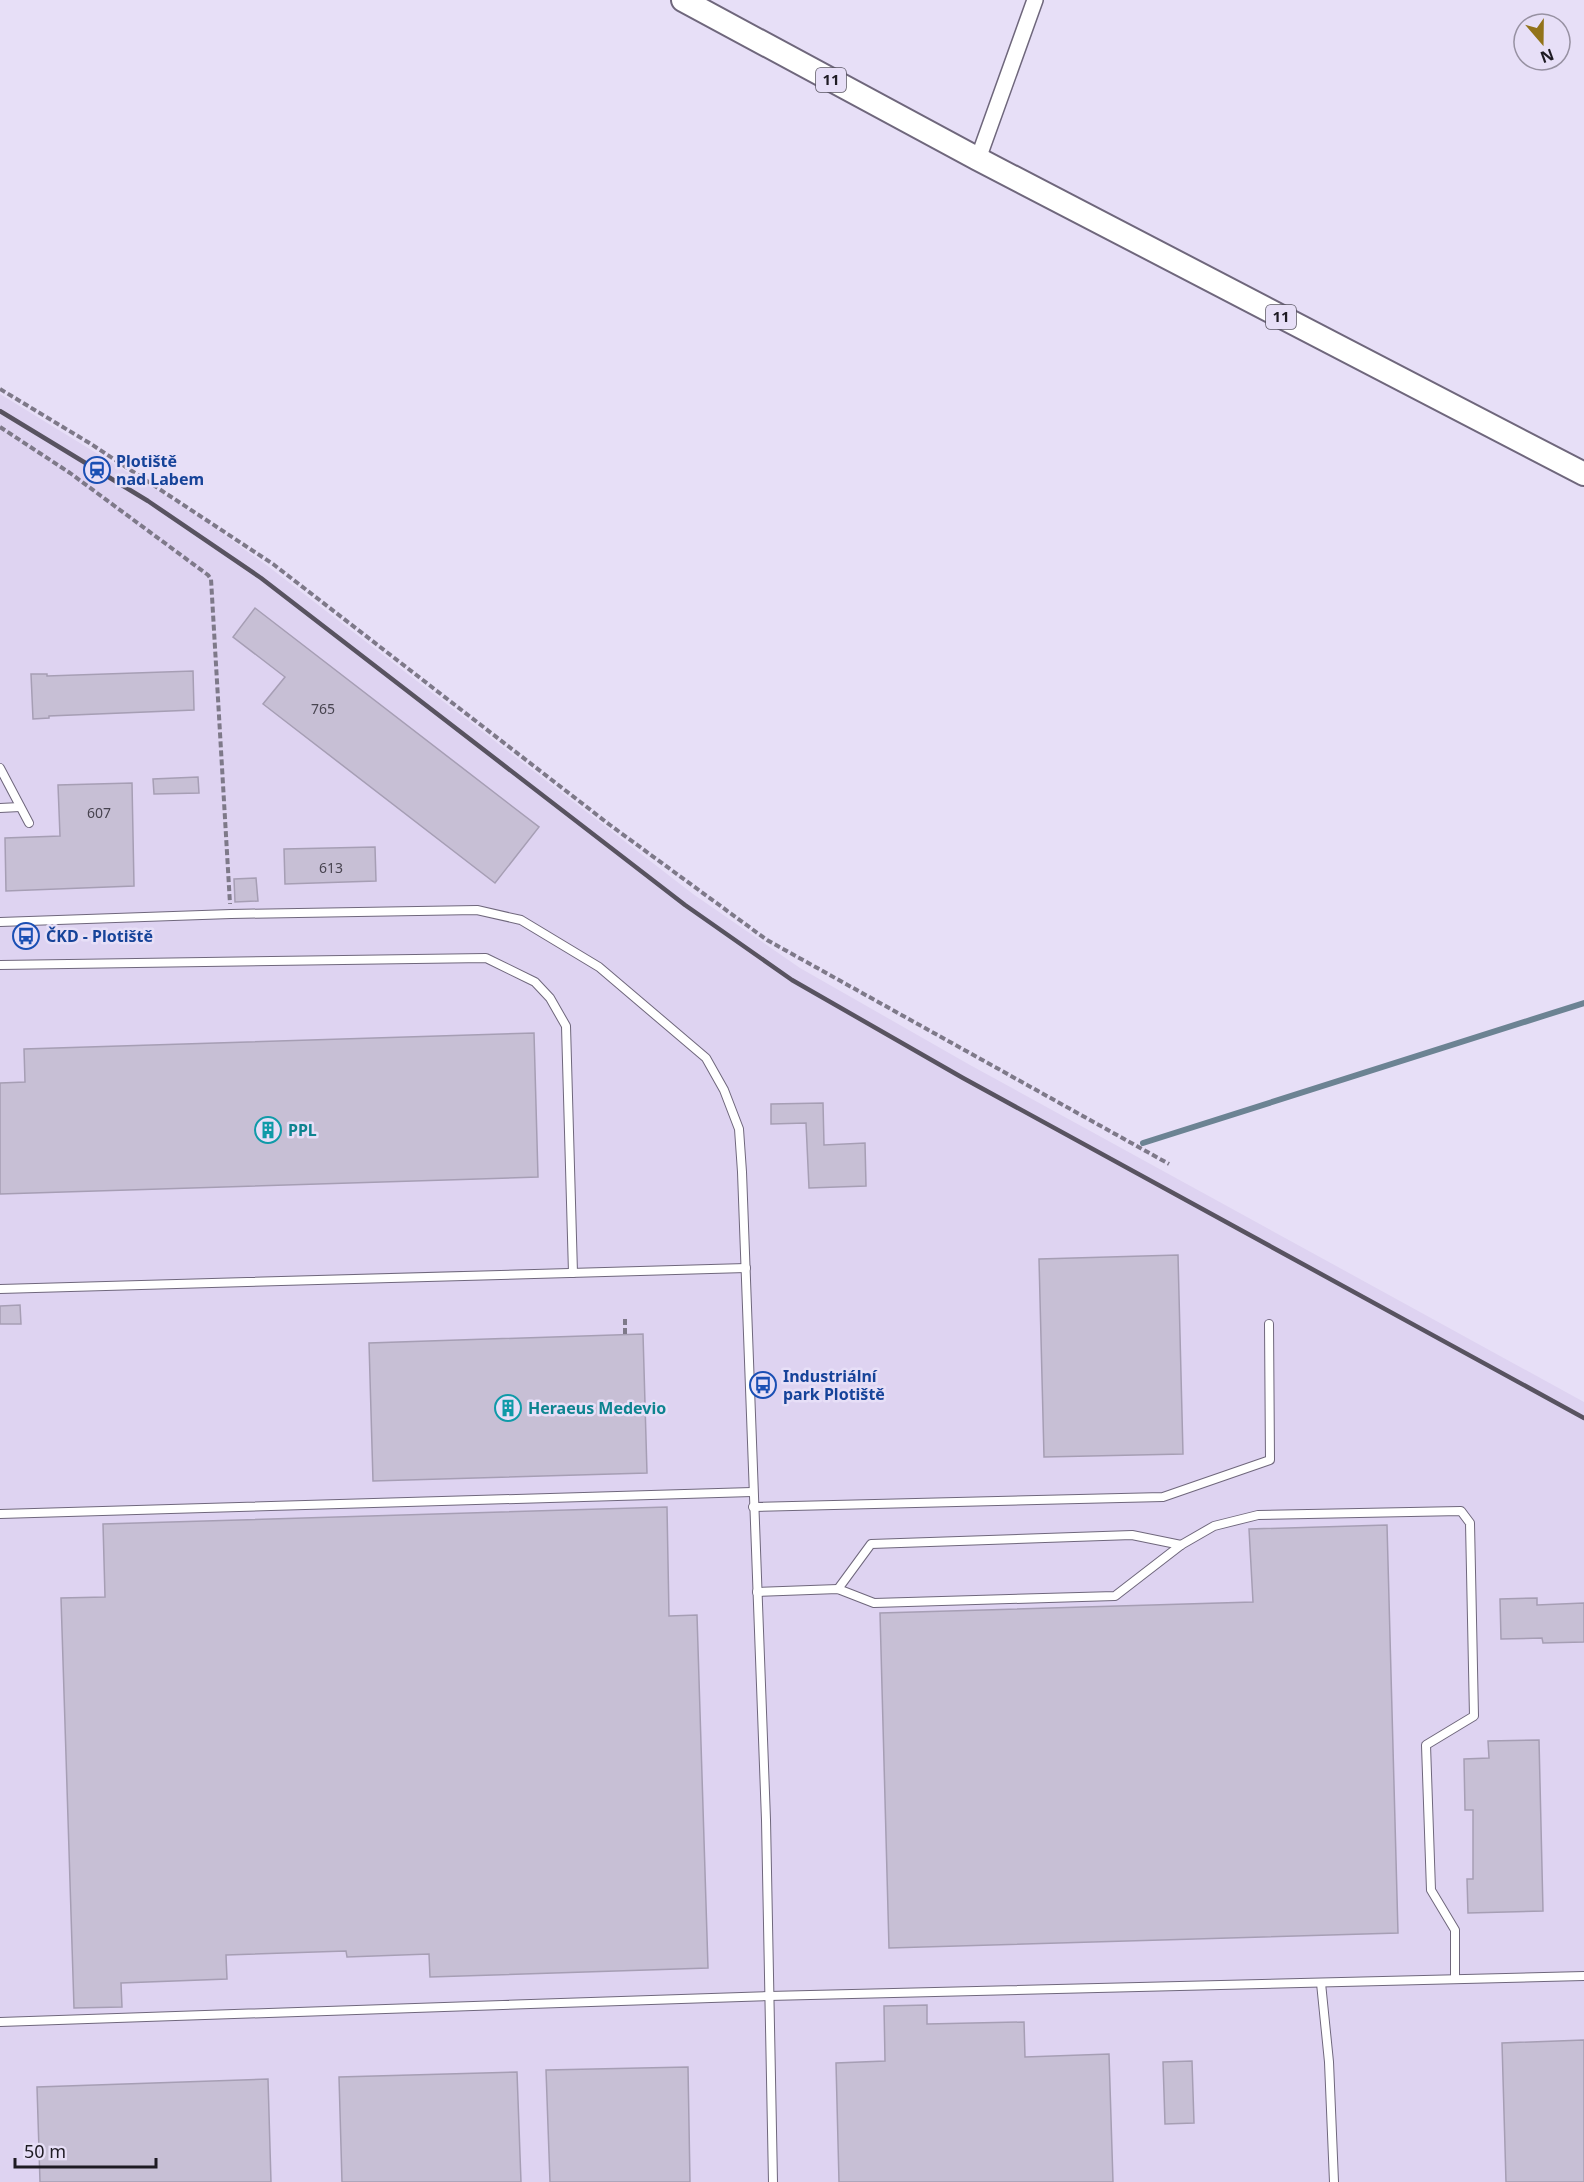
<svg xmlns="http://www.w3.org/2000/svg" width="1584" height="2182" viewBox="0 0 1584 2182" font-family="'Noto Sans',sans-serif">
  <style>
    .built { fill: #ded3f1 }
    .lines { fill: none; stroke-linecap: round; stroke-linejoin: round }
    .stream { stroke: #6c8393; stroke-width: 6 }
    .building { fill: #c7bfd5; stroke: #a69eb4; stroke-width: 1.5 }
    .lane-casing { stroke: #6f677c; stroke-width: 10 }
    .street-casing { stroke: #6f677c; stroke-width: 18 }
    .primary-casing { stroke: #6f677c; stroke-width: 26 }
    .path { stroke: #7e7989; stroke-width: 4; stroke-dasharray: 6 3; stroke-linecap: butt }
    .lane { stroke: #fff; stroke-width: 8 }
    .street { stroke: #fff; stroke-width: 15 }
    .primary { stroke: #fff; stroke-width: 22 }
    .rail { stroke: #585360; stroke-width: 4.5 }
    .labels { text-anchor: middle; stroke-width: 5; stroke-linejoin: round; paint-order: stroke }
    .number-label { font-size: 14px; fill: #484450 }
    .shield { fill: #e7dff7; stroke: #5a5663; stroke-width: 1.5 }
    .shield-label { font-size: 15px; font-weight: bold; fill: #1e1b23 }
    .transit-label { font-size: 16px; font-weight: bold; fill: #164399; stroke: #e7dff7; text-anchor: start }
    .culture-label { font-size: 16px; font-weight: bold; fill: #0d838f; stroke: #e7dff7; text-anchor: start }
  </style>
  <rect width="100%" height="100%" fill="#e7dff7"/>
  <path class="built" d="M0,394L155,489L212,526L269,567L693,894L800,968L970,1065L1584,1402V2182H0Z"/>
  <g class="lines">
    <path class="stream" d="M1143,1143L1584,1003"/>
  </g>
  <g class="building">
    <path d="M255,608L539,827L495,883L263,704L285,677L233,637Z"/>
    <path d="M193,671L194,710L49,716V718L33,719L31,674H47V676Z"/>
    <path d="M198,777L199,793L154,794L153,779Z"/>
    <path d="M132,783L134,886L6,891L5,838L60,836L58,785Z"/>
    <path d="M375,847L376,881L285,884L284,849Z"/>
    <path d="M256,878L258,901L235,902L234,879Z"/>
    <path d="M534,1033L538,1177L0,1194V1083L25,1082L24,1049Z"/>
    <path d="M823,1103L824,1145L865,1143L866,1186L809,1188L806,1123L771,1124V1104Z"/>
    <path d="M1178,1255L1183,1454L1044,1457L1039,1259Z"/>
    <path d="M20,1305L21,1324H0V1306Z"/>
    <path d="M643,1334L647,1473L373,1481L369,1343Z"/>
    <path d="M667,1507L669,1616L697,1615L708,1968L430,1977L429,1954L347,1957L346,1951L226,1955L227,1979L121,1983L122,2007L74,2008L61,1598L105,1597L103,1524Z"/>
    <path d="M1387,1525L1398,1933L889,1948L880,1613L1253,1602L1249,1529Z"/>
    <path d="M1537,1598V1605L1584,1603V1642L1543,1643L1542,1638L1501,1639L1500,1599Z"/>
    <path d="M1539,1740L1543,1911L1468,1913L1467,1879H1473V1810H1465L1464,1759L1489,1758L1488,1741Z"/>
    <path d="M927,2005V2024L1024,2022L1025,2057L1109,2054L1113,2182H839L836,2063L885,2061L884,2006Z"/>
    <path d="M1584,2040V2182H1506L1502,2043Z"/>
    <path d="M1192,2061L1194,2123L1165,2124L1163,2062Z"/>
    <path d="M688,2067L690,2182H550L546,2070Z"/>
    <path d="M517,2072L521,2182H342L339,2077Z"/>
    <path d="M268,2079L271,2182H40L37,2087Z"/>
  </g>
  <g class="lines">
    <defs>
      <g id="lane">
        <path d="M0,768L29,823"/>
        <path d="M0,808L20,807"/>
        <path d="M0,922L231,914L477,910L521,920L599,967L706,1058L724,1090L739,1129L742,1172L766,1820L773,2182"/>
        <path d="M0,965L486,958L535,982L550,998L566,1026L573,1273"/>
        <path d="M0,1289L746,1268"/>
        <path d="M753,1507L1163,1497L1270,1460L1269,1324"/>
        <path d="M0,1514L752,1492"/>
        <path d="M838,1589L871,1544L1132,1535L1181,1545"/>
        <path d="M757,1592L838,1589L874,1603L1115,1596L1181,1545L1214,1526L1258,1515L1461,1511L1470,1523L1474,1716L1426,1745L1431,1890L1455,1930V1979"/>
        <path d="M1321,1983L1329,2062L1334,2182"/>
        <path d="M0,2022L769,1996L1584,1976"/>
      </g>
      <path id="street" d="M978,159L1035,0"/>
      <path id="primary" d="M683,0L978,159L1584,474"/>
    </defs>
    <use href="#lane" class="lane-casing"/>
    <use href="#street" class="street-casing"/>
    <use href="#primary" class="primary-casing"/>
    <g class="path">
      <path d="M0,389L91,444L273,564L610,825L767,940L1169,1164"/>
      <path d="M0,427L70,473L208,575L211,579L230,904"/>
      <path d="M625,1319V1335"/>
    </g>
    <use href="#lane" class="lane"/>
    <use href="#street" class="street"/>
    <use href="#primary" class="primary"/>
    <path class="rail" d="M0,411L148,501L261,578L685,905L792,980L963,1078L1584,1418"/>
  </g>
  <defs>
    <symbol id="station-ring" viewBox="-11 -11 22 22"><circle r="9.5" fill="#e7dff7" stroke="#1a4fb4" stroke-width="1.5"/><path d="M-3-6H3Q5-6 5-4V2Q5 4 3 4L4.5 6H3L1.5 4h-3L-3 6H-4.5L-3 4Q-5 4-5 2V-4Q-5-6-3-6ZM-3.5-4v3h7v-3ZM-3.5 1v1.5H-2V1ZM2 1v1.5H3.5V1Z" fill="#1a4fb4"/></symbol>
    <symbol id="bus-ring" viewBox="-11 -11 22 22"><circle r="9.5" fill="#e7dff7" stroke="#1a4fb4" stroke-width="1.5"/><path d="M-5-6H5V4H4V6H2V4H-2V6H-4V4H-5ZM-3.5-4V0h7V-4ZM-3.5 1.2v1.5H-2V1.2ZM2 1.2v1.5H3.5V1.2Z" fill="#1a4fb4"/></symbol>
    <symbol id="building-ring" viewBox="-11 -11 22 22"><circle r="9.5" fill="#e7dff7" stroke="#0f9aa8" stroke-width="1.5"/><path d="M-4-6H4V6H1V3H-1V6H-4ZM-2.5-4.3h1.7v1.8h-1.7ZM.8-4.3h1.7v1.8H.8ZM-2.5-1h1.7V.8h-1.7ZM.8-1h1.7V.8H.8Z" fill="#0f9aa8"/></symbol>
  </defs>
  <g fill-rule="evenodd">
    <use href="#station-ring" x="82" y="455" width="30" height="30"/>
    <use href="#bus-ring" x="11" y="921" width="30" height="30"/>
    <use href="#building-ring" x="253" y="1115" width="30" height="30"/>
    <use href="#bus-ring" x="748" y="1370" width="30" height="30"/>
    <use href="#building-ring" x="493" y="1393" width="30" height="30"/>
  </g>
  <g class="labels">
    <g class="number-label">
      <text x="323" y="714">765</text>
      <text x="99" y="818">607</text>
      <text x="331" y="873">613</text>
    </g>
    <g class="shield">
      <rect x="816" y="68" width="30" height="24" rx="4.5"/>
      <rect x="1266" y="305" width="30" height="24" rx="4.5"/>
    </g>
    <g class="shield-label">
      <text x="831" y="85">11</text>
      <text x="1281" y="322">11</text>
    </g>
    <g class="transit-label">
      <text x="116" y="467">Plotiště<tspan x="116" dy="18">nad Labem</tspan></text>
      <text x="46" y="942">ČKD - Plotiště</text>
      <text x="783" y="1382">Industriální<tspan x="783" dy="18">park Plotiště</tspan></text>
    </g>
    <g class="culture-label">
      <text x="288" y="1136">PPL</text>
      <text x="528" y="1414">Heraeus Medevio</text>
    </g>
  </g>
  <g transform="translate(1542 42) rotate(160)"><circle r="28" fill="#e7dff7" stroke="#9791a2" stroke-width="1.5"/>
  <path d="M0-4.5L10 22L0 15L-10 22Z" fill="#92731a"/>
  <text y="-9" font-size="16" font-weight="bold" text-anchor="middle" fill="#1e1b23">N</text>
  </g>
  <path d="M15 2158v9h141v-9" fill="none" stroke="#1e1b23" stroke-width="3"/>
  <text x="24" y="2158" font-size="18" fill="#1e1b23" stroke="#e7dff7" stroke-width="4.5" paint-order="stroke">50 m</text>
</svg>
